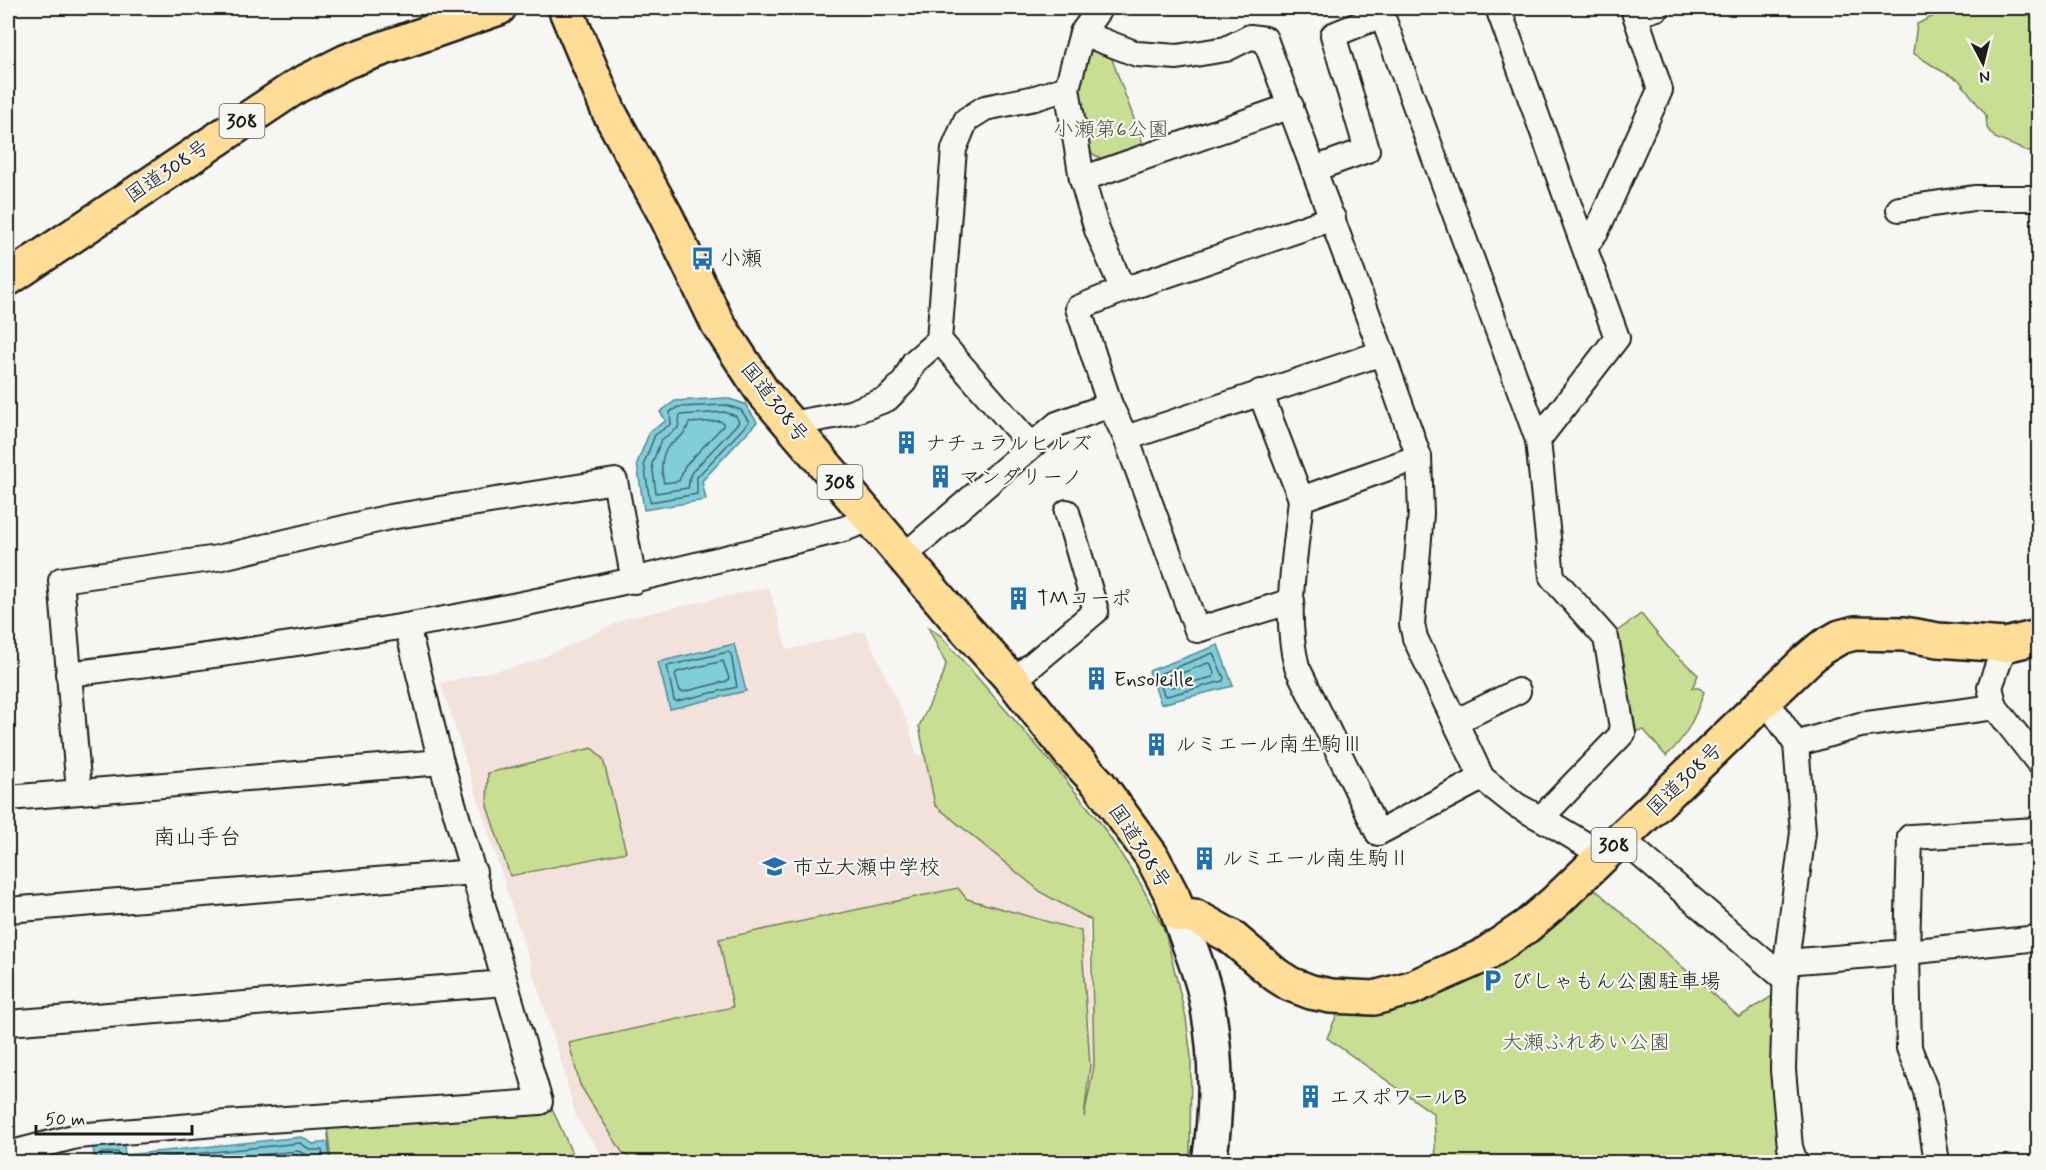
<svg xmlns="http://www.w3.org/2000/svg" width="2046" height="1170" viewBox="0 0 2046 1170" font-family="Mynerve,'Klee One',sans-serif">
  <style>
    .built { fill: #f3e1dc }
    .green { fill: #c8de93; stroke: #727d58; stroke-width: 1.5 }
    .water { fill: #7fceda; stroke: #57878e; stroke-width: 1.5 }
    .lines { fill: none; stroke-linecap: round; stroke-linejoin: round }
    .shore { stroke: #446368; stroke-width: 1.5 }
    .street-casing { stroke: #1c1c1c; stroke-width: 28 }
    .secondary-casing { stroke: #1c1c1c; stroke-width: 38 }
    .highway-casing { stroke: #1c1c1c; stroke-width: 38 }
    .street { stroke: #f6f6f2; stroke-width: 24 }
    .secondary { stroke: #f6f6f2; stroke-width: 33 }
    .highway { stroke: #ffdd96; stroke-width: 33 }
    .labels { text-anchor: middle; stroke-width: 4.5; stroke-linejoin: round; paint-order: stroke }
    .shield { fill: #f6f6f2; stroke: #5d5d5c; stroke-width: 1.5 }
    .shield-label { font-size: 20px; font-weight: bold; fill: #1c1c1c }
    .park-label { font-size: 21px; fill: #505640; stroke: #f6f6f2 }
    .street-label { font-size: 21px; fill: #1c1c1c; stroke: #f6f6f2 }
    .poi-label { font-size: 21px; fill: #1c1c1c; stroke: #f6f6f2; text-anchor: start }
    .neighbourhood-label { font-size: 22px; fill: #1c1c1c; stroke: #f6f6f2 }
  </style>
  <rect width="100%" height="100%" fill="#f6f6f2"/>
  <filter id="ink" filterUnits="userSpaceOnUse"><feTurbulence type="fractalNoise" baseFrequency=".0167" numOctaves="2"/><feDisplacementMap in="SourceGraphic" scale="12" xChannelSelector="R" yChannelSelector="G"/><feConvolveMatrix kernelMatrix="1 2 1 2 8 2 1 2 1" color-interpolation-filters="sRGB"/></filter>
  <g filter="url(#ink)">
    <path class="built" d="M769,587L787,650L865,631L910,729L916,756L994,745L1088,917L1094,1066L1085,1132L1074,1162H606L576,1117L562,1064L441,683L531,663L627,618Z"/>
    <g class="green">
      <path d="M1950,8H2038V158L2034,154L1995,138L1987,128L1986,115L1959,80L1938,69L1913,53L1917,24Z"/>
      <path d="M1095,45L1109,51L1144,146L1105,161L1091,153L1076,84L1083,50Z"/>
      <path d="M1641,614L1668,647L1698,675L1692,688H1699L1704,692C1695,718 1686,738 1666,756L1644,730L1635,731L1616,632Z"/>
      <path d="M928,627L941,636L1051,762L1099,821L1140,883L1165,931L1186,1018L1191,1057L1190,1153L1188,1162H635L622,1152L580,1085L569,1043L733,1007L719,939L958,888L967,899L1081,931L1090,1065L1084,1117L1094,1066L1091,920L1042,893L935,805L919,726L943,676L946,664Z"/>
      <path d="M592,748L603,759L626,852L510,876L487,806L488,773Z"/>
      <path d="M1588,883L1739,1017L1777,993L1784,1162H1436L1434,1114L1327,1038L1339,1010L1370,1009Z"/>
      <path d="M551,1106L575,1160L570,1162H331L327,1125Z"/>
    </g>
    <g class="water">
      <path d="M726,398L745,404L757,422L702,481L706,500L644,510L637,463L650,431L666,421L660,412L675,401Z"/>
      <path d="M734,644L746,691L670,709L658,662Z"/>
      <path d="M1218,645L1233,686L1161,704L1149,671Z"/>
      <path d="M302,1137L313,1144L328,1142L330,1162H95L93,1147L124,1144L125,1155Z"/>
    </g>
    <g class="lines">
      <g class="shore">
        <path d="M726,405L741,410L749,422L697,477V494L650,502L644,463L655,435L671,424L670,412L678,407Z"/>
        <path d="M724,412L736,416L739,422L691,473L688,488L656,493L652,464L661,440L678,428L680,415Z"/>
        <path d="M720,421L723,423V426L685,466L679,481L664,483C661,471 660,454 670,445C679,437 685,436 689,423Z"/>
        <path d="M728,652L731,654L737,687L677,701L674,700L667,666Z"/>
        <path d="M1213,653L1224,678L1223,681L1167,696L1164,695L1158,677L1159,674Z"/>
        <path d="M723,661L729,678L727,681L683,692L680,691L675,675L677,672Z"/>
        <path d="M1208,663L1211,664L1214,673L1213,677L1172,687L1169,686L1167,680L1169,678Z"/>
        <path d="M101,1162V1153L118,1152L121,1159L127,1161L300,1143L311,1150H322L324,1162"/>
        <path d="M187,1162L298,1151L315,1158L317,1162"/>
      </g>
      <defs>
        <g id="street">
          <path d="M1100,8L1082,33L1067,88L1082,179L1097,230L1123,290"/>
          <path d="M1498,8L1617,338L1538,440"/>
          <path d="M1635,15L1657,8"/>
          <path d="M1082,33L1137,54L1177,57L1226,49L1250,37L1265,39L1382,353L1419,457L1421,513L1412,624L1415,638L1482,778L1516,805L1553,825L1603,855"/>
          <path d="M1314,169L1367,150L1333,35L1382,15L1538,440L1552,577L1606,638L1623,733L1541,818"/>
          <path d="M1082,179L1291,106"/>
          <path d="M1899,209L1974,198H2038"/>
          <path d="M1585,247L1597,230L1660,90L1633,8"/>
          <path d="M939,340L1031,445"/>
          <path d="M1260,392L1301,499"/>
          <path d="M790,424L850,413L887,399L904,382L914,362L939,340L954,149L966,120L985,108L1035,98L1067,88"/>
          <path d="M1126,438L1382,353"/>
          <path d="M1419,457L1301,499C1296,553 1283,613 1297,667L1378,833L1482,778"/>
          <path d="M904,556L1057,424L1110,405"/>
          <path d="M1292,601L1197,630L1126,438L1110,405L1078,308L1123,290L1333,218"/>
          <path d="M2005,645L1990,687L1995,707L2038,762"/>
          <path d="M68,674C180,660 293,645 405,626C553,601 698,565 844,529L870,519"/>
          <path d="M1013,681L1096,611L1067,512"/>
          <path d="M1766,700L1796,744L1803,832L1786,962L1783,1070L1790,1147L1795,1162"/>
          <path d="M1455,722L1518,691"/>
          <path d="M1796,744L1860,725L1995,707"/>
          <path d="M79,791L61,580L218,558L390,517L615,481L634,581"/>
          <path d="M8,798L441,762"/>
          <path d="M1622,839L1786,980"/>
          <path d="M8,910L474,872"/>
          <path d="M1786,962L1907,952L2038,938"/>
          <path d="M8,1023L505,983"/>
          <path d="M8,1154L77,1136L226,1123L540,1102L441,762L407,626"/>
          <path d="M1937,1162L1926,1091L1909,1048L1907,952L1910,837L2038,830"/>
        </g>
        <path id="secondary" d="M1179,915C1187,941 1199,967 1205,993C1217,1049 1218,1107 1209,1162"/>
        <g id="highway">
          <path d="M565,8L609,112L666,216L718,324L762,391L954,616L1013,681L1070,753L1099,784L1151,855L1173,897L1179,915L1194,916L1230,936L1276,975L1290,984L1311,992L1331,996L1374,998L1411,988L1483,956L1527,926L1555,902L1807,660L1821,648L1840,637L1855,633L1904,634L1938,640L2005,645L2038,637"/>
          <path d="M8,279L297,86L347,61L499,8"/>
        </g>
      </defs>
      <use href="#street" class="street-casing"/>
      <use href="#secondary" class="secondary-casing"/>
      <use href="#highway" class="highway-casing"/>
      <use href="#street" class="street"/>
      <use href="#secondary" class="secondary"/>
      <use href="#highway" class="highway"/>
    </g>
  </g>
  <defs>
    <symbol id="bus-bare" viewBox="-9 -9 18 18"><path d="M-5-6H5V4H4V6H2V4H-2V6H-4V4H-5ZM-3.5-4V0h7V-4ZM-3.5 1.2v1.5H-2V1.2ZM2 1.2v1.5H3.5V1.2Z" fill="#1f6fb2" stroke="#f6f6f2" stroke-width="2.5" paint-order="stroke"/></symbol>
    <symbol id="building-bare" viewBox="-9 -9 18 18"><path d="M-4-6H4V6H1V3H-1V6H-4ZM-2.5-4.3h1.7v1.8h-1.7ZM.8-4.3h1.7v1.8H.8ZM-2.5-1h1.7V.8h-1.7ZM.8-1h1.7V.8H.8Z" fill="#1f6fb2" stroke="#f6f6f2" stroke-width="2.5" paint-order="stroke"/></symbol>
    <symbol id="school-bare" viewBox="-9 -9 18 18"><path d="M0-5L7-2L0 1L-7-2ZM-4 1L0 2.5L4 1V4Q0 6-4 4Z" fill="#1f6fb2" stroke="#f6f6f2" stroke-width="2.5" paint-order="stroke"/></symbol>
    <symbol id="parking-bare" viewBox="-9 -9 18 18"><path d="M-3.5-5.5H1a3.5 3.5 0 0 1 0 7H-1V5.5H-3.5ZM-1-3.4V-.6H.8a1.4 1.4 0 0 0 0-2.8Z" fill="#1f6fb2" stroke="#f6f6f2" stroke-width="2.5" paint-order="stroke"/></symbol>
  </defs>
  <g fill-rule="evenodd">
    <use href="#bus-bare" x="686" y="242" width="33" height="33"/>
    <use href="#building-bare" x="890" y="426" width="33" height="33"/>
    <use href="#building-bare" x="924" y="460" width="33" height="33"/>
    <use href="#building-bare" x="1002" y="582" width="33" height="33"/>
    <use href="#building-bare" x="1080" y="662" width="33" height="33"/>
    <use href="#building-bare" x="1140" y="728" width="33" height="33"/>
    <use href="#building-bare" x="1188" y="842" width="33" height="33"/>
    <use href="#school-bare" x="758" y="850" width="33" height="33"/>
    <use href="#parking-bare" x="1476" y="964" width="33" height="33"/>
    <use href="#building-bare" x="1294" y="1080" width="33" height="33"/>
  </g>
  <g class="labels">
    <g class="shield">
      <rect x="219.5" y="104" width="45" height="34" rx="4.5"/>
      <rect x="817.5" y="465" width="45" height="34" rx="4.5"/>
      <rect x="1591.5" y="828" width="45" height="34" rx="4.5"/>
    </g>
    <g class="shield-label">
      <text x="242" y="128">308</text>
      <text x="840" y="489">308</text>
      <text x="1614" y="852">308</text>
    </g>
    <g class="park-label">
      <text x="1111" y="136">小瀬第6公園</text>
      <text x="1586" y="1049">大瀬ふれあい公園</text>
    </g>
    <g class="street-label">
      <text transform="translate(167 171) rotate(-34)" y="7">国道308号</text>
      <text transform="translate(775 402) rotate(52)" y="7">国道308号</text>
      <text transform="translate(1684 779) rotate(-44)" y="7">国道308号</text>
      <text transform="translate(1140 846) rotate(57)" y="7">国道308号</text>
    </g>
    <g class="poi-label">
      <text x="720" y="265">小瀬</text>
      <text x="925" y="450">ナチュラルヒルズ</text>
      <text x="959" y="484">マンダリーノ</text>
      <text x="1037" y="605">TMコーポ</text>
      <text x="1114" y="686">Ensoleille</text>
      <text x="1175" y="751">ルミエール南生駒Ⅲ</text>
      <text x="1222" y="865">ルミエール南生駒Ⅱ</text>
      <text x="793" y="874">市立大瀬中学校</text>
      <text x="1511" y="988">びしゃもん公園駐車場</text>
      <text x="1329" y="1104">エスポワールB</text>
    </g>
    <g class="neighbourhood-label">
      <text x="197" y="844">南山手台</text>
    </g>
  </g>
  <rect width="2046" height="1170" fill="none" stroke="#f6f6f2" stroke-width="30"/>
  <rect x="15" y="15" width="2016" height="1140" fill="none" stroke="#1c1c1c" stroke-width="2" filter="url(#ink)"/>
  <g transform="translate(1983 63) rotate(173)" stroke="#f6f6f2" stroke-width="4.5" paint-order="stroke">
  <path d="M0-4.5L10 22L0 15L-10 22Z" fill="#1c1c1c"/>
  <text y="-9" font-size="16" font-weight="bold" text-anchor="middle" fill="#1c1c1c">N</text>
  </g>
  <path d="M36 1125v9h156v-9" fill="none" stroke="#1c1c1c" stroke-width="3"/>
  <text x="45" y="1125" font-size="18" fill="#1c1c1c" stroke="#f6f6f2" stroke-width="4.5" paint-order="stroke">50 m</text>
</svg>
